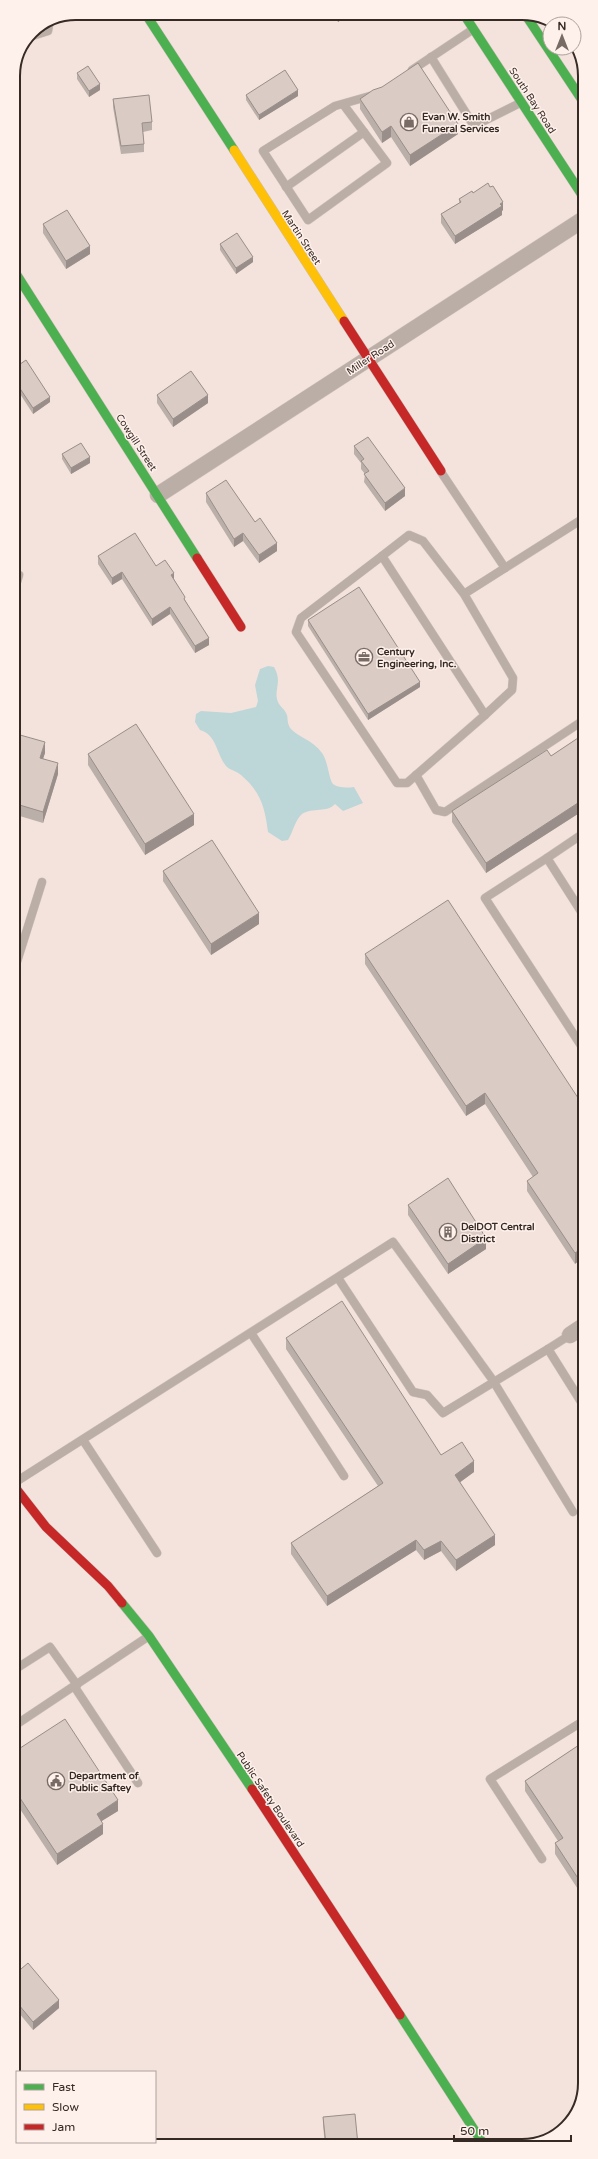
<svg xmlns="http://www.w3.org/2000/svg" width="598" height="2159" viewBox="0 0 598 2159" font-family="'Varela Round',sans-serif">
  <style>
    .water { fill: #bdd6d8 }
    .lines { fill: none; stroke-linecap: round; stroke-linejoin: round }
    .lane-casing { stroke: #ccbfba; stroke-width: 9 }
    .street-casing { stroke: #ccbfba; stroke-width: 17 }
    .fast-casing { stroke: #ccbfba; stroke-width: 10 }
    .slow-casing { stroke: #ccbfba; stroke-width: 10 }
    .jam-casing { stroke: #ccbfba; stroke-width: 10 }
    .lane { stroke: #bbaea7; stroke-width: 8 }
    .street { stroke: #bbaea7; stroke-width: 16 }
    .fast { stroke: #4caf50; stroke-width: 9 }
    .slow { stroke: #ffc107; stroke-width: 9 }
    .jam { stroke: #c62828; stroke-width: 9 }
    .wall { fill: #bbafa9 }
    .shaded-wall { fill: #998e8a }
    .building { fill: #dacbc5; stroke: #998e8a }
    .labels { text-anchor: middle; stroke-width: 3; stroke-linejoin: round; paint-order: stroke }
    .street-label { font-size: 10px; fill: #362a25; stroke: #fef0eb }
    .poi-label { font-size: 10px; font-weight: bold; fill: #362a25; stroke: #fef0eb; text-anchor: start }
    .rim { fill: none; stroke: #362a25; stroke-width: 2 }
  </style>
  <rect width="100%" height="100%" fill="#f4e3dc"/>
  <path class="water" d="M268,666L274,667C283,682 273,691 278,702C280,707 285,709 287,715C288,719 287,724 291,729C298,737 313,740 322,753C328,761 329,780 333,784C338,788 347,788 354,787L363,803L343,811L335,804C327,813 313,807 302,814C295,820 293,832 288,840L282,841L268,832C265,808 261,792 241,775C237,771 229,770 226,766C216,753 217,735 200,730L195,722L196,714L201,711L231,713L256,707L258,701L255,685L260,669Z"/>
  <g class="lines">
    <defs>
      <g id="lane">
        <path d="M29,37L48,31L49,24"/>
        <path d="M431,57L474,126L520,103"/>
        <path d="M412,70L472,30"/>
        <path d="M343,104L387,163L308,220L263,151L335,106L370,96"/>
        <path d="M286,187L364,132"/>
        <path d="M441,472L505,568L584,518"/>
        <path d="M382,556L301,618L296,632L397,783H407L485,715"/>
        <path d="M13,573L19,575L13,595"/>
        <path d="M464,594L513,678L512,690L485,715L382,556L409,535L423,541L464,594L505,568"/>
        <path d="M416,775L436,810L445,812L584,720"/>
        <path d="M584,833L547,858L584,916"/>
        <path d="M547,858L485,898L584,1050"/>
        <path d="M14,971L42,882"/>
        <path d="M338,1278L413,1392L427,1395L443,1413L548,1349"/>
        <path d="M251,1333L344,1476"/>
        <path d="M570,1335L548,1349L585,1408"/>
        <path d="M83,1440L157,1553"/>
        <path d="M14,1483L393,1242L492,1379L573,1512"/>
        <path d="M14,1670L50,1647L77,1685"/>
        <path d="M74,1686L138,1783"/>
        <path d="M14,1726L149,1636"/>
        <path d="M542,1859L490,1779L585,1720"/>
      </g>
      <g id="street">
        <path d="M158,495L584,219"/>
        <path d="M570,1335L585,1325"/>
      </g>
      <g id="fast">
        <path d="M145,13L234,150"/>
        <path d="M463,13L584,198"/>
        <path d="M525,14L584,103"/>
        <path d="M13,269L197,558"/>
        <path d="M122,1603L149,1636L252,1789"/>
        <path d="M400,2015L484,2145"/>
      </g>
      <path id="slow" d="M234,150L344,321"/>
      <g id="jam">
        <path d="M344,321L441,471"/>
        <path d="M197,558L241,627"/>
        <path d="M14,1486L46,1527L108,1586L122,1603"/>
        <path d="M252,1789L400,2015"/>
      </g>
    </defs>
    <use href="#lane" class="lane-casing"/>
    <use href="#street" class="street-casing"/>
    <use href="#fast" class="fast-casing"/>
    <use href="#slow" class="slow-casing"/>
    <use href="#jam" class="jam-casing"/>
    <use href="#lane" class="lane"/>
    <use href="#street" class="street"/>
    <use href="#fast" class="fast"/>
    <use href="#slow" class="slow"/>
    <use href="#jam" class="jam"/>
  </g>
  <g class="wall">
    <path d="M332,13H351L338,22Z"/>
    <path d="M77,73L100,90L89,97L77,79Z"/>
    <path d="M246,95L298,96L259,120L246,100Z"/>
    <path d="M113,99L152,122V130L143,132L144,144V152L121,154L113,107Z"/>
    <path d="M360,99L458,134L410,166L391,137L382,143L360,109Z"/>
    <path d="M473,193L503,210L502,211V215L455,244L441,223V214L459,203V199Z"/>
    <path d="M43,224L90,254L66,269L43,233Z"/>
    <path d="M220,244L253,262L236,274L220,250Z"/>
    <path d="M13,369L50,402L33,414L13,383Z"/>
    <path d="M157,395L208,403L173,427L157,403Z"/>
    <path d="M354,446L405,496L385,511L364,482L365,474L361,469V463L354,454Z"/>
    <path d="M62,454L90,463L71,474L62,459Z"/>
    <path d="M206,493L255,522L277,551L259,563L243,541L234,547L206,502Z"/>
    <path d="M98,556L156,566L174,579L209,645L195,653L170,614L152,626L122,579L112,585L98,564Z"/>
    <path d="M308,620L420,687L368,720L308,626Z"/>
    <path d="M13,733L45,753L43,758L58,774L43,823L13,814Z"/>
    <path d="M584,734V810L486,873L452,822V811L551,756Z"/>
    <path d="M88,754L194,825L145,855L88,765Z"/>
    <path d="M163,871L259,924L211,955L163,881Z"/>
    <path d="M365,954L584,1107L575,1264L527,1191V1181L533,1177L485,1104L466,1116L365,964Z"/>
    <path d="M408,1205L486,1249L448,1274L408,1215Z"/>
    <path d="M286,1338L441,1455L474,1472L460,1482L495,1545L456,1571L441,1551L424,1560L416,1550L327,1606L291,1554V1543L378,1486L286,1349Z"/>
    <path d="M585,1741V1900L555,1854V1843L558,1841L525,1791V1781Z"/>
    <path d="M14,1752L118,1811L101,1821L103,1834L57,1865L14,1800Z"/>
    <path d="M585,1919V1946L578,1935V1924Z"/>
    <path d="M14,1975L59,2008L33,2030L14,2007Z"/>
    <path d="M323,2117L358,2145H325L323,2125Z"/>
  </g>
  <g class="shaded-wall">
    <path d="M342,13H351L338,22V16Z"/>
    <path d="M100,84V90L89,97V91Z"/>
    <path d="M298,90V96L259,120V115Z"/>
    <path d="M458,124V134L410,166V155Z"/>
    <path d="M391,126V137L382,143V132Z"/>
    <path d="M503,202V210L502,211V215L455,244V236Z"/>
    <path d="M90,246V254L66,269V261Z"/>
    <path d="M253,257V262L236,274V268Z"/>
    <path d="M208,395V403L173,427V419Z"/>
    <path d="M50,397V402L33,414V408Z"/>
    <path d="M90,457V463L71,474V468Z"/>
    <path d="M405,488V496L385,511V503Z"/>
    <path d="M243,533V541L234,547V539Z"/>
    <path d="M277,543V551L259,563V555Z"/>
    <path d="M122,572V579L112,585V578Z"/>
    <path d="M174,573V580L171,575Z"/>
    <path d="M170,607V614L152,626V619Z"/>
    <path d="M209,638V645L195,653V646Z"/>
    <path d="M420,682V687L368,720V714Z"/>
    <path d="M45,742V753L40,768V758Z"/>
    <path d="M58,763V774L43,823V812Z"/>
    <path d="M584,799V810L486,873V863Z"/>
    <path d="M194,814V825L145,855V844Z"/>
    <path d="M259,913V924L211,955V944Z"/>
    <path d="M485,1093V1104L466,1116V1106Z"/>
    <path d="M486,1238V1249L448,1274V1264Z"/>
    <path d="M584,1247V1257L575,1264V1253Z"/>
    <path d="M474,1461V1472L455,1486V1475Z"/>
    <path d="M495,1535V1545L456,1571V1560Z"/>
    <path d="M416,1540V1550L327,1606V1596Z"/>
    <path d="M441,1541V1551L424,1560V1550Z"/>
    <path d="M118,1800V1811L97,1824V1814Z"/>
    <path d="M103,1824V1834L57,1865V1854Z"/>
    <path d="M59,2000V2008L33,2030V2022Z"/>
  </g>
  <g class="building">
    <path d="M336,13H342L338,16Z"/>
    <path d="M418,63L458,124L410,155L391,126L382,132L360,99L373,90L382,87Z"/>
    <path d="M88,66L100,84L89,91L77,73Z"/>
    <path d="M285,70L298,90L259,115L246,95Z"/>
    <path d="M149,95L152,122L142,123L144,144L121,146L113,99Z"/>
    <path d="M488,183L490,187L493,186L503,202L500,204L502,206L455,236L441,214L461,202L459,199L472,191L473,193Z"/>
    <path d="M67,210L90,246L66,261L43,224Z"/>
    <path d="M237,233L253,257L236,268L220,244Z"/>
    <path d="M26,360L50,397L33,408L13,378V369Z"/>
    <path d="M191,371L208,395L173,419L157,395Z"/>
    <path d="M368,437L405,488L385,503L364,474L369,471L361,461L364,459L354,446Z"/>
    <path d="M81,443L90,457L71,468L62,454Z"/>
    <path d="M226,480L255,522L260,518L277,543L259,555L243,533L234,539L206,493Z"/>
    <path d="M135,533L156,566L165,560L174,573L171,575L185,597L184,599L209,638L195,646L170,607L152,619L122,572L112,578L98,556Z"/>
    <path d="M359,587L420,682L368,714L308,620Z"/>
    <path d="M136,724L194,814L145,844L88,754Z"/>
    <path d="M13,733L45,742L40,758L58,763L43,812L13,803Z"/>
    <path d="M584,734V799L486,863L452,811L547,750L551,756Z"/>
    <path d="M212,840L259,913L211,944L163,871Z"/>
    <path d="M448,900L584,1107V1247L575,1253L527,1181L538,1173L485,1093L466,1106L365,954Z"/>
    <path d="M448,1178L486,1238L448,1264L408,1205Z"/>
    <path d="M342,1301L441,1455L462,1442L474,1461L455,1475L495,1535L456,1560L441,1541L424,1550L416,1540L327,1596L291,1543L383,1483L286,1338Z"/>
    <path d="M65,1719L118,1800L97,1814L103,1824L57,1854L14,1789V1752Z"/>
    <path d="M585,1741V1889L555,1843L563,1838L525,1781Z"/>
    <path d="M585,1919V1935L578,1924Z"/>
    <path d="M28,1963L59,2000L33,2022L14,1999V1975Z"/>
    <path d="M355,2114L358,2145H326L323,2117Z"/>
  </g>
  <defs>
    <symbol id="shop-ring" viewBox="-11 -11 22 22"><circle r="9.5" fill="#fef0eb" stroke="#786b65" stroke-width="1.5"/><path d="M-5-2.5h2.3a2.7 3.5 0 0 1 5.4 0H5L5.5 6h-11ZM-1.5-2.5h3a1.5 2.3 0 0 0-3 0Z" fill="#786b65"/></symbol>
    <symbol id="office-ring" viewBox="-11 -11 22 22"><circle r="9.5" fill="#fef0eb" stroke="#786b65" stroke-width="1.5"/><path d="M-6-3h4V-5.5h4V-3h4V5H-6ZM-1-4.5V-3h2v-1.5ZM-6 0V1H6V0Z" fill="#786b65"/></symbol>
    <symbol id="building-ring" viewBox="-11 -11 22 22"><circle r="9.5" fill="#fef0eb" stroke="#786b65" stroke-width="1.5"/><path d="M-4-6H4V6H1V3H-1V6H-4ZM-2.5-4.3h1.7v1.8h-1.7ZM.8-4.3h1.7v1.8H.8ZM-2.5-1h1.7V.8h-1.7ZM.8-1h1.7V.8H.8Z" fill="#786b65"/></symbol>
    <symbol id="civic-ring" viewBox="-11 -11 22 22"><circle r="9.5" fill="#fef0eb" stroke="#786b65" stroke-width="1.5"/><path d="M-.6-6.5H3V-4.5H.6V-3L4-1V1h2V6H-6V1h2V-1L-.6-3ZM-1.2 2.5V6h2.4V2.5Z" fill="#786b65"/></symbol>
  </defs>
  <g fill-rule="evenodd">
    <use href="#shop-ring" x="399" y="112" width="20" height="20"/>
    <use href="#office-ring" x="354" y="647" width="20" height="20"/>
    <use href="#building-ring" x="438" y="1222" width="20" height="20"/>
    <use href="#civic-ring" x="46" y="1771" width="20" height="20"/>
  </g>
  <g class="labels">
    <g class="street-label">
      <text transform="translate(533 100) rotate(57)" y="4">South Bay Road</text>
      <text transform="translate(302 237) rotate(57)" y="4">Martin Street</text>
      <text transform="translate(370 357) rotate(-33)" y="4">Miller Road</text>
      <text transform="translate(137 442) rotate(57)" y="4">Cowgill Street</text>
      <text transform="translate(271 1799) rotate(56)" y="4">Public Safety Boulevard</text>
    </g>
    <g class="poi-label">
      <text x="422" y="120">Evan W. Smith<tspan x="422" dy="12">Funeral Services</tspan></text>
      <text x="377" y="655">Century<tspan x="377" dy="12">Engineering, Inc.</tspan></text>
      <text x="461" y="1230">DelDOT Central<tspan x="461" dy="12">District</tspan></text>
      <text x="69" y="1779">Department of<tspan x="69" dy="12">Public Saftey</tspan></text>
    </g>
  </g>
  <path d="M0 0H598V2159H0ZM76 20H522A56 56 0 0 1 578 76V2083A56 56 0 0 1 522 2139H76A56 56 0 0 1 20 2083V76A56 56 0 0 1 76 20Z" fill="#fef0eb" fill-rule="evenodd"/>
  <path class="rim" d="M76 20H522A56 56 0 0 1 578 76V2083A56 56 0 0 1 522 2139H76A56 56 0 0 1 20 2083V76A56 56 0 0 1 76 20Z"/>
  <rect x="16" y="2071" width="140" height="72" fill="#fef0eb" stroke="#aea19c"/>
  <rect x="24" y="2084" width="20" height="6" fill="#4caf50" stroke="#aea19c"/>
  <text x="52" y="2091" font-size="12" fill="#362a25">Fast</text>
  <rect x="24" y="2104" width="20" height="6" fill="#ffc107" stroke="#aea19c"/>
  <text x="52" y="2111" font-size="12" fill="#362a25">Slow</text>
  <rect x="24" y="2124" width="20" height="6" fill="#c62828" stroke="#aea19c"/>
  <text x="52" y="2131" font-size="12" fill="#362a25">Jam</text>
  <g transform="translate(562 36)"><circle r="19" fill="#fef0eb" stroke="#aea19c"/>
  <path d="M0-3L7 15L0 10L-7 15Z" fill="#786b65"/>
  <text y="-6" font-size="11" font-weight="bold" text-anchor="middle" fill="#362a25">N</text>
  </g>
  <path d="M454 2135v6h117v-6" fill="none" stroke="#362a25" stroke-width="2"/>
  <text x="460" y="2135" font-size="12" fill="#362a25" stroke="#fef0eb" stroke-width="3" paint-order="stroke">50 m</text>
</svg>
